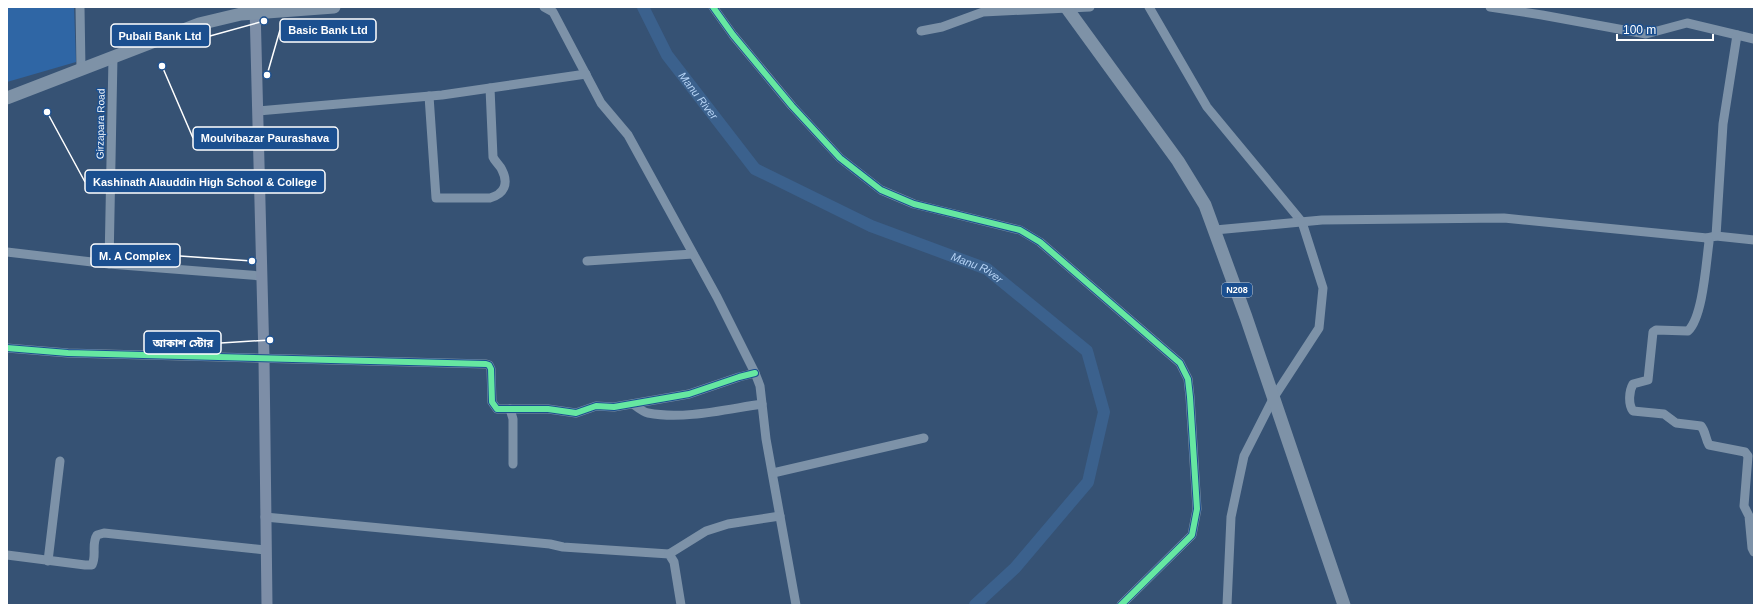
<svg xmlns="http://www.w3.org/2000/svg" width="1761" height="612" viewBox="0 0 1761 612" font-family="Helvetica,'Noto Sans Bengali',sans-serif">
  <style>
    .green { fill: #2f66a5 }
    .lines { fill: none; stroke-linecap: round; stroke-linejoin: round }
    .river { stroke: #3b618d; stroke-width: 12 }
    .minor { stroke: #7d92a8; stroke-width: 9 }
    .major { stroke: #7d8ea7; stroke-width: 11 }
    .highway { stroke: #7e92a7; stroke-width: 13 }
    .cycleway-casing { stroke: #1b4f8f; stroke-width: 8 }
    .cycleway { stroke: #66e7a1; stroke-width: 6 }
    .labels { text-anchor: middle; stroke-width: 3; stroke-linejoin: round; paint-order: stroke }
    .shield { fill: #1b4f8f; stroke: #bbcadd; stroke-width: 1 }
    .shield-label { font-size: 9px; font-weight: bold; fill: #fff }
    .street-label { font-size: 10px; fill: #fff; stroke: #1b4f8f }
    .water-label { font-size: 11px; font-style: italic; fill: #b5d3f5; stroke: #1b4f8f }
    .leader { fill: none; stroke: #fff; stroke-width: 1.5 }
    .callout-dot { fill: #fff; stroke: #1b4f8f; stroke-width: 1.5 }
    .callout { fill: #1b4f8f; stroke: #fff; stroke-width: 1.5 }
    .callout-label { font-size: 11px; text-anchor: middle; font-weight: bold; fill: #fff }
  </style>
  <rect width="100%" height="100%" fill="#365274"/>
  <path class="green" d="M7,7H74L76,62L7,82Z"/>
  <g class="lines">
    <path class="river" id="s1" d="M643,7L667,55L755,169L871,226L987,269L1087,351L1104,412L1088,482L1015,568L975,605"/>
    <g class="minor">
      <path d="M80,7L81,69"/>
      <path d="M544,7L553,12L601,103L628,135L717,297L755,373L760,386L766,439L796,605"/>
      <path d="M713,7L733,35L792,106L840,158L881,190L914,204L1020,230L1040,242L1180,363L1188,379L1190,397L1197,509L1192,535L1121,605"/>
      <path d="M1149,7L1207,107L1302,222L1323,288L1319,328L1274,397L1244,456L1231,517L1227,605"/>
      <path d="M1490,7L1542,15L1646,34L1687,23L1754,39"/>
      <path d="M921,31L942,27L983,12L1090,7"/>
      <path d="M429,96L436,198H490C504,194 509,184 502,170C500,165 495,162 493,157L490,88"/>
      <path d="M258,111L442,95L586,74"/>
      <path d="M1215,230L1322,220L1504,218L1707,238L1716,236L1754,240"/>
      <path d="M1716,236L1723,124L1737,35"/>
      <path d="M1707,238L1709,242C1706,263 1703,317 1688,331L1656,330L1653,332L1648,380L1633,384C1629,391 1628,404 1633,411L1664,414L1676,423L1701,426C1706,432 1705,438 1709,445L1745,452L1748,456L1744,506L1749,516L1752,548L1754,552"/>
      <path d="M7,252L109,264L261,276"/>
      <path d="M587,261L693,254"/>
      <path d="M109,264L113,57"/>
      <path d="M7,348L68,353L486,364L489,365L491,369L492,402L497,409H548L576,413L596,406L614,407L689,394L739,377L755,373"/>
      <path d="M633,404C637,407 643,412 648,413C684,420 727,409 762,404"/>
      <path d="M510,409L513,419V464"/>
      <path d="M773,473L924,438"/>
      <path d="M265,517L550,544L563,547L669,554L674,562L681,605"/>
      <path d="M669,554L706,531L728,524L780,516"/>
      <path d="M7,555L85,565H92C97,555 91,544 97,535L104,533L265,550"/>
      <path d="M48,561L60,461"/>
    </g>
    <path class="major" d="M255,7L264,359L267,605"/>
    <g class="highway">
      <path d="M1066,7L1178,161L1205,205L1246,317L1344,605"/>
      <path d="M7,98L199,24L241,14L334,7"/>
    </g>
    <defs>
      <g id="cycleway">
        <path d="M713,7L733,35L792,106L840,158L881,190L914,204L1020,230L1040,242L1180,363L1188,379L1190,397L1197,509L1192,535L1121,605"/>
        <path d="M7,348L68,353L486,364L489,365L491,369L492,402L497,409H548L576,413L596,406L614,407L689,394L739,377L755,373"/>
      </g>
    </defs>
    <use href="#cycleway" class="cycleway-casing"/>
    <use href="#cycleway" class="cycleway"/>
  </g>
  <g class="labels">
    <rect class="shield" x="1222" y="283" width="30" height="14" rx="3"/>
    <g class="shield-label">
      <text x="1237" y="293">N208</text>
    </g>
    <g class="street-label">
      <text transform="translate(100 124) rotate(-89)" y="4">Girzapara Road</text>
    </g>
    <g class="water-label">
      <text dy="4" stroke="none"><textPath href="#s1" startOffset="105">Manu River</textPath></text>
      <text dy="4" stroke="none"><textPath href="#s1" startOffset="441">Manu River</textPath></text>
    </g>
  </g>
  <path class="leader" d="M267 75L280 30M264 21L210 36M162 66L193 138M47 112L85 182M252 261L180 256M270 340L221 343"/>
  <g class="callout-dot">
    <circle cx="267" cy="75" r="4"/>
    <circle cx="264" cy="21" r="4"/>
    <circle cx="162" cy="66" r="4"/>
    <circle cx="47" cy="112" r="4"/>
    <circle cx="252" cy="261" r="4"/>
    <circle cx="270" cy="340" r="4"/>
  </g>
  <g class="callout">
    <rect x="280" y="19" width="96" height="23" rx="4"/>
    <rect x="111" y="24" width="99" height="23" rx="4"/>
    <rect x="193" y="127" width="145" height="23" rx="4"/>
    <rect x="85" y="170" width="240" height="23" rx="4"/>
    <rect x="91" y="244" width="89" height="23" rx="4"/>
    <rect x="144" y="331" width="77" height="23" rx="4"/>
  </g>
  <g class="callout-label">
    <text x="328" y="34">Basic Bank Ltd</text>
    <text x="160" y="40">Pubali Bank Ltd</text>
    <text x="265" y="142">Moulvibazar Paurashava</text>
    <text x="205" y="186">Kashinath Alauddin High School &amp; College</text>
    <text x="135" y="260">M. A Complex</text>
    <text x="183" y="347">আকাশ স্টোর</text>
  </g>
  <rect width="1761" height="612" fill="none" stroke="#ffffff" stroke-width="16"/>
  <path d="M1617 34v6h96v-6" fill="none" stroke="#ffffff" stroke-width="2"/>
  <text x="1623" y="34" font-size="12" fill="#ffffff" stroke="#1b4f8f" stroke-width="3" paint-order="stroke">100 m</text>
</svg>
